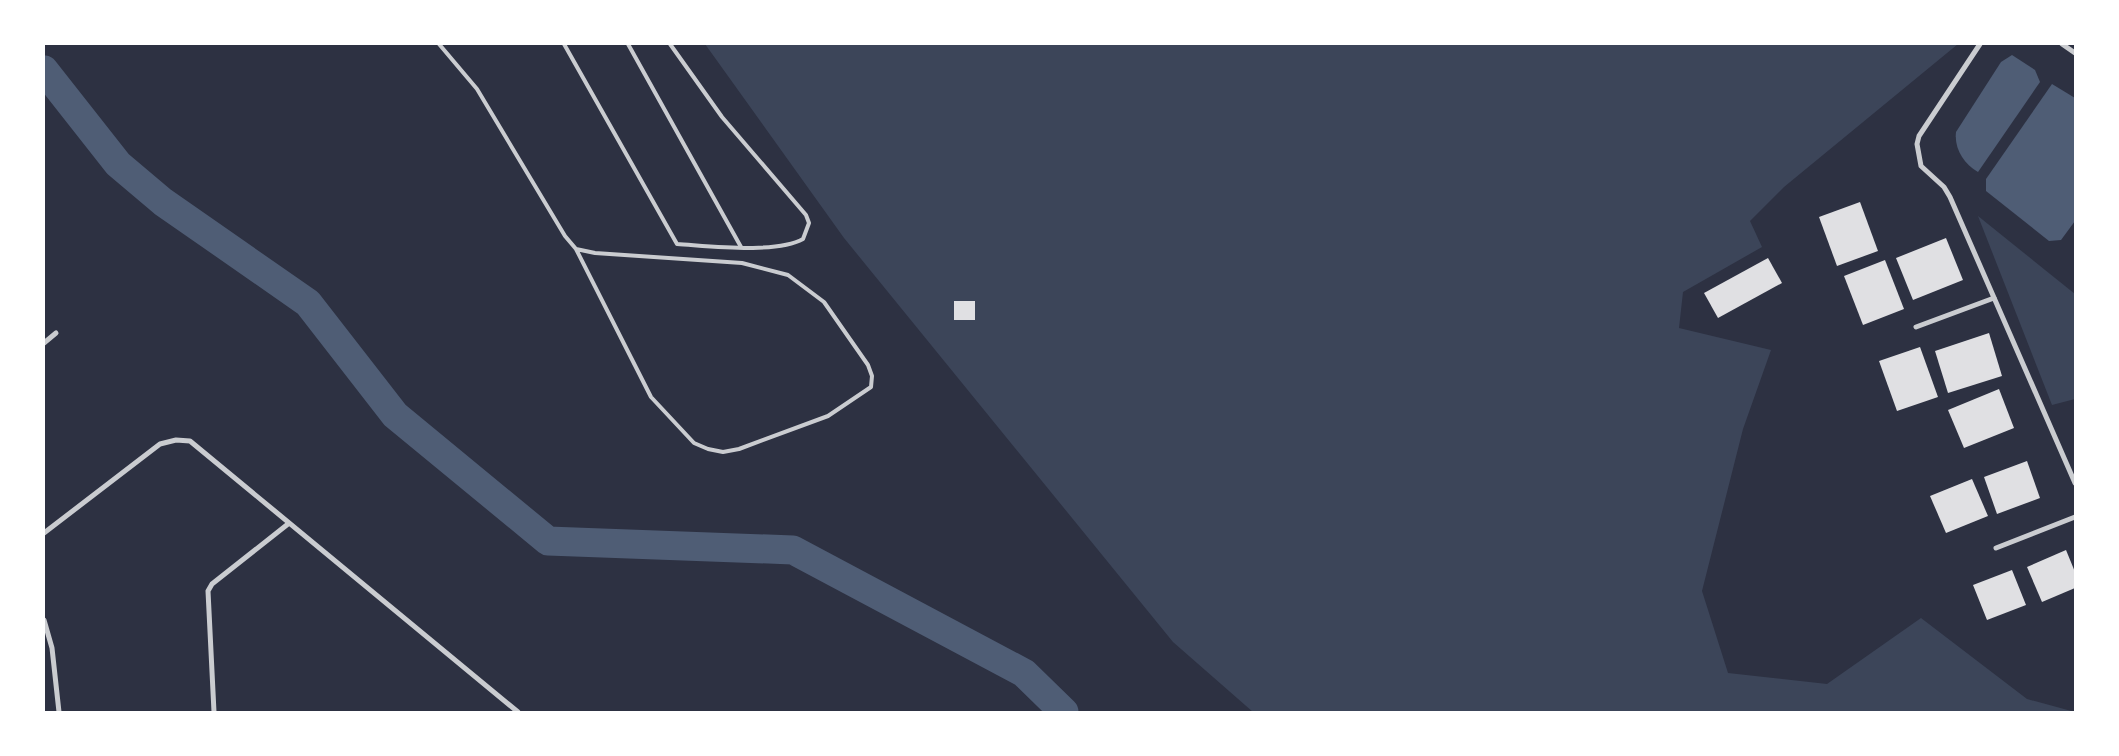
<svg xmlns="http://www.w3.org/2000/svg" width="2119" height="756" viewBox="0 0 2119 756" font-family="'PT Sans Narrow',sans-serif">
  <style>
    .green { fill: #3c4559 }
    .water { fill: #4f5d75 }
    .lines { fill: none; stroke-linecap: round; stroke-linejoin: round }
    .river { stroke: #4f5d75; stroke-width: 29 }
    .building { fill: #e0e0e3 }
    .service { stroke: #caccd0; stroke-width: 4 }
    .minor { stroke: #caccd0; stroke-width: 5 }
  </style>
  <rect width="100%" height="100%" fill="#2d3142"/>
  <g class="green">
    <path d="M705,44H1958L1784,187L1750,221L1762,247L1683,292L1679,328L1771,350L1743,429L1702,591L1728,673L1827,684L1921,618L2027,699L2075,712H1253L1173,642L844,238Z"/>
    <path d="M1978,216L2075,294V399L2052,405Z"/>
  </g>
  <g class="water">
    <path d="M2012,55L2035,70L2040,82L1978,172C1964,164 1954,149 1956,132L2001,62Z"/>
    <path d="M2052,84L2075,98V221L2061,240L2049,241L1986,191V179Z"/>
  </g>
  <g class="lines">
    <path class="river" d="M44,70L118,164L163,202L308,303L395,415L548,541L793,550L1024,673L1064,712"/>
  </g>
  <g class="building">
    <path d="M1860,202L1878,251L1837,266L1819,217Z"/>
    <path d="M1946,238L1963,280L1913,300L1896,258Z"/>
    <path d="M1768,258L1782,283L1718,318L1704,293Z"/>
    <path d="M1885,260L1904,309L1863,325L1844,276Z"/>
    <rect x="954" y="301" width="21" height="19"/>
    <path d="M1989,333L2002,376L1948,393L1935,351Z"/>
    <path d="M1920,347L1938,397L1897,411L1879,361Z"/>
    <path d="M1999,389L2014,428L1964,448L1948,410Z"/>
    <path d="M2027,461L2040,498L1997,514L1984,477Z"/>
    <path d="M1972,479L1988,516L1946,533L1930,496Z"/>
    <path d="M2066,550L2075,572V588L2042,602L2027,567Z"/>
    <path d="M2012,570L2026,605L1987,620L1973,585Z"/>
  </g>
  <g class="lines">
    <g class="service">
      <path d="M439,44L477,89L565,236L576,249L595,253L742,263L788,275L824,302L868,365L872,376L871,387L828,416L739,449L723,452L708,449L694,443L651,397L576,249"/>
      <path d="M564,44L677,244C710,246 776,254 803,239L809,223L806,215L722,117L670,44"/>
      <path d="M628,44L741,247"/>
    </g>
    <g class="minor">
      <path d="M1980,44L1919,136L1917,144L1921,166L1944,187L1950,197L2075,483"/>
      <path d="M2062,44L2075,53"/>
      <path d="M1916,327L1994,298"/>
      <path d="M44,343L56,333"/>
      <path d="M44,533L160,444L176,440L190,441L518,712"/>
      <path d="M1996,548L2075,517"/>
      <path d="M44,620L52,648L59,712"/>
      <path d="M214,712L208,591L212,584L288,524"/>
    </g>
  </g>
  <rect width="2119" height="756" fill="none" stroke="#ffffff" stroke-width="90"/>
</svg>
